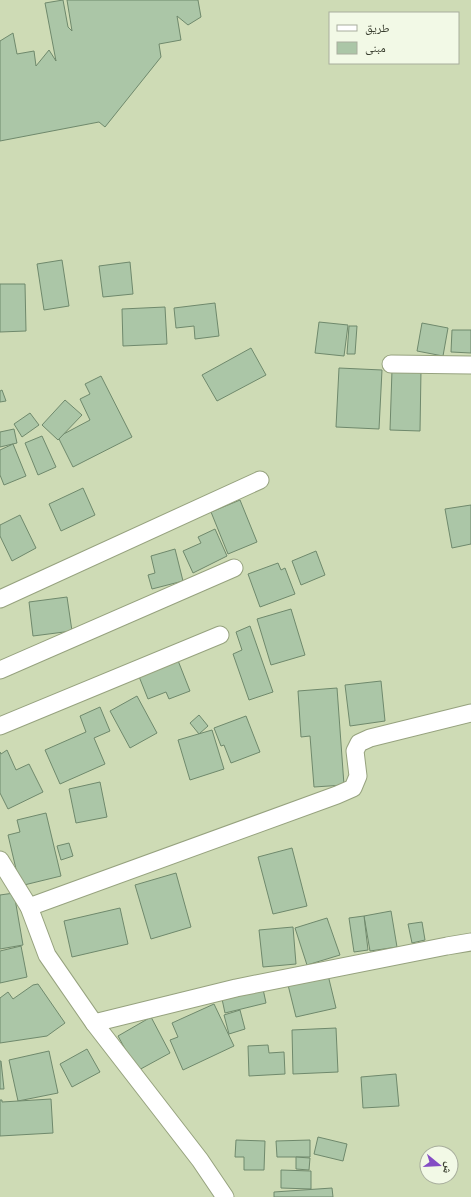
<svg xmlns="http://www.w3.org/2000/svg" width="471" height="1197" viewBox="0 0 471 1197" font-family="Jost,'Noto Naskh Arabic',sans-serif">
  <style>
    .building { fill: #abc6a7; stroke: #6f896c }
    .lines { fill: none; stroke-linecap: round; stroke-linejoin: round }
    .street-casing { stroke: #96a27e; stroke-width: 19 }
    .street { stroke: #fff; stroke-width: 17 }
  </style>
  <rect width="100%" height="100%" fill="#cedbb5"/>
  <g class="building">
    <path d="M63,0L68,27L72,31L67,0H198L201,17L188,25L177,16L181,40L159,44L161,57L105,127L99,122L0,141V41L13,33L17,54L34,51L36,66L49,50L56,61L45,3Z"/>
    <path d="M62,260L69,306L44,310L37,264Z"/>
    <path d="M130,262L133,294L103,297L99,266Z"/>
    <path d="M0,284H25L26,331L0,332Z"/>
    <path d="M215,303L219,336L195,339L194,326L176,328L174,308Z"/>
    <path d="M165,307L167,344L123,346L122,309Z"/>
    <path d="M319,322L348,325L344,356L315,353Z"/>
    <path d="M422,323L448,328L443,356L417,351Z"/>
    <path d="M349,326H357L355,354H347Z"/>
    <path d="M452,330H471V353L451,352Z"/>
    <path d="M251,348L266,375L217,401L202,375Z"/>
    <path d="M339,368L382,370L379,429L336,427Z"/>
    <path d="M392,370H421L420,431L390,430Z"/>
    <path d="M101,376L132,437L73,467L58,437L90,420L80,399L90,394L85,384Z"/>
    <path d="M2,390L6,401L0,402V391Z"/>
    <path d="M65,400L82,415L58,440L42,425Z"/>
    <path d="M30,413L39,425L22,437L14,424Z"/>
    <path d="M14,429L17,443L0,447V432Z"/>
    <path d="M42,436L56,467L38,475L25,443Z"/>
    <path d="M13,444L26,476L4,485L0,475V450Z"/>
    <path d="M83,488L95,515L61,531L49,504Z"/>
    <path d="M240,500L257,542L228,554L211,512Z"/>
    <path d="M471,505V544L452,548L445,509Z"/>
    <path d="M20,515L36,548L12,561L0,536V525Z"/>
    <path d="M215,529L227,556L193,573L183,551L201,543L198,537Z"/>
    <path d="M175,549L183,581L152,589L148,575L155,573L151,556Z"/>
    <path d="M316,551L325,575L301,585L292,561Z"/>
    <path d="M278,563L281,570L285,568L295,594L260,607L248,574Z"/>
    <path d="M67,597L72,631L33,636L29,602Z"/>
    <path d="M291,609L305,655L271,665L257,619Z"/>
    <path d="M250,626L273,692L249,700L233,654L242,650L236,632Z"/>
    <path d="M177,658L190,691L169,699L166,692L148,699L138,674Z"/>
    <path d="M381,681L385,721L350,726L345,685Z"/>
    <path d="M337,688L344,785L314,787L310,736L301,737L298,691Z"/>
    <path d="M137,696L157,733L130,748L110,711Z"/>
    <path d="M100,707L110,731L94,738L105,764L60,784L45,750L86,732L80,716Z"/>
    <path d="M199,715L208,726L199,734L190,723Z"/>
    <path d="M246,716L260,752L231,763L224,745L221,746L214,728Z"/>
    <path d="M212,730L224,769L190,780L178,740Z"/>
    <path d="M7,750L16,770L29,764L43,792L8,809L0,793V752L1,754Z"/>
    <path d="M100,782L107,817L76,823L69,789Z"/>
    <path d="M46,813L61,876L20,886L8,835L20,832L17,820Z"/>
    <path d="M69,843L73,856L61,860L57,846Z"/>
    <path d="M292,848L307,906L273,914L258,857Z"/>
    <path d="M176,873L191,927L151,939L135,885Z"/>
    <path d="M14,893L23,945L0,949V895Z"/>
    <path d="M120,908L128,944L72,957L64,921Z"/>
    <path d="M391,911L397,947L370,951L364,916Z"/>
    <path d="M364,916L368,950L354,952L349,918Z"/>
    <path d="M327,918L340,955L307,965L295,928Z"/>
    <path d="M422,922L425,940L412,943L408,924Z"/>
    <path d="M293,927L296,964L263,967L259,930Z"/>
    <path d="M21,946L27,977L0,983V951Z"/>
    <path d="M328,975L336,1008L296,1017L288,985Z"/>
    <path d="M38,984L65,1023L47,1036L0,1043V998L8,992L13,999L33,985Z"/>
    <path d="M263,989L266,1003L225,1013L222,999Z"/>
    <path d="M214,1004L234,1046L183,1070L170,1040L178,1037L172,1023Z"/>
    <path d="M240,1010L245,1029L229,1034L224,1015Z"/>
    <path d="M151,1017L170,1053L137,1071L118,1036Z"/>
    <path d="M336,1028L338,1072L293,1074L292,1030Z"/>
    <path d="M268,1045L269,1053L284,1052L285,1074L249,1076L248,1046Z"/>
    <path d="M87,1049L100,1072L72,1087L60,1064Z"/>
    <path d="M49,1051L58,1093L18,1101L9,1060Z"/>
    <path d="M0,1061H1L4,1089H0Z"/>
    <path d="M396,1074L399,1106L363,1108L361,1077Z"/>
    <path d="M51,1099L53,1133L0,1136V1100H2V1102Z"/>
    <path d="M318,1137L347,1144L343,1161L314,1154Z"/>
    <path d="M236,1140L265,1141L264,1170H244V1157H235Z"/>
    <path d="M310,1140V1157H277L276,1141Z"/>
    <path d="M296,1157L310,1158L309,1170L296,1169Z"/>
    <path d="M281,1170L311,1171V1189L281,1188Z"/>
    <path d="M332,1188L333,1197H274V1192Z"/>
  </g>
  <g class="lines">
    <defs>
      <g id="street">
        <path d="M391,364L471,365"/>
        <path d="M0,599L260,480"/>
        <path d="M0,670L234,568"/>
        <path d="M0,726L220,635"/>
        <path d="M0,860L29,907L47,955L94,1023L200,1160L225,1197"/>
        <path d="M29,907L337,795L353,788L358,776L355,751L359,743L370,738L471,713"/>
        <path d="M94,1023L236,988L447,946L471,942"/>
      </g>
    </defs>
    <use href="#street" class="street-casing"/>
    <use href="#street" class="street"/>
  </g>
  <rect x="329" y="12" width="130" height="52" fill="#f2f9e6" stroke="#a8ae9d"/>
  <rect x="337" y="25" width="20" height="6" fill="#ffffff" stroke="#a8ae9d"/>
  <text x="365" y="32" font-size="12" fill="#393e2f">طريق</text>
  <rect x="337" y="42" width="20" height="12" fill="#abc6a7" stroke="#a8ae9d"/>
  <text x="365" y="52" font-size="12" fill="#393e2f">مبنى</text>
  <g transform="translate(439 1165) rotate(108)"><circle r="19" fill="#f2f9e6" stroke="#a8ae9d"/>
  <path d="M0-3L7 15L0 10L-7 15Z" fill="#844dc4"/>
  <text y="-6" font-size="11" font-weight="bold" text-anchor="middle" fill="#393e2f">ش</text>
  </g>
</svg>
